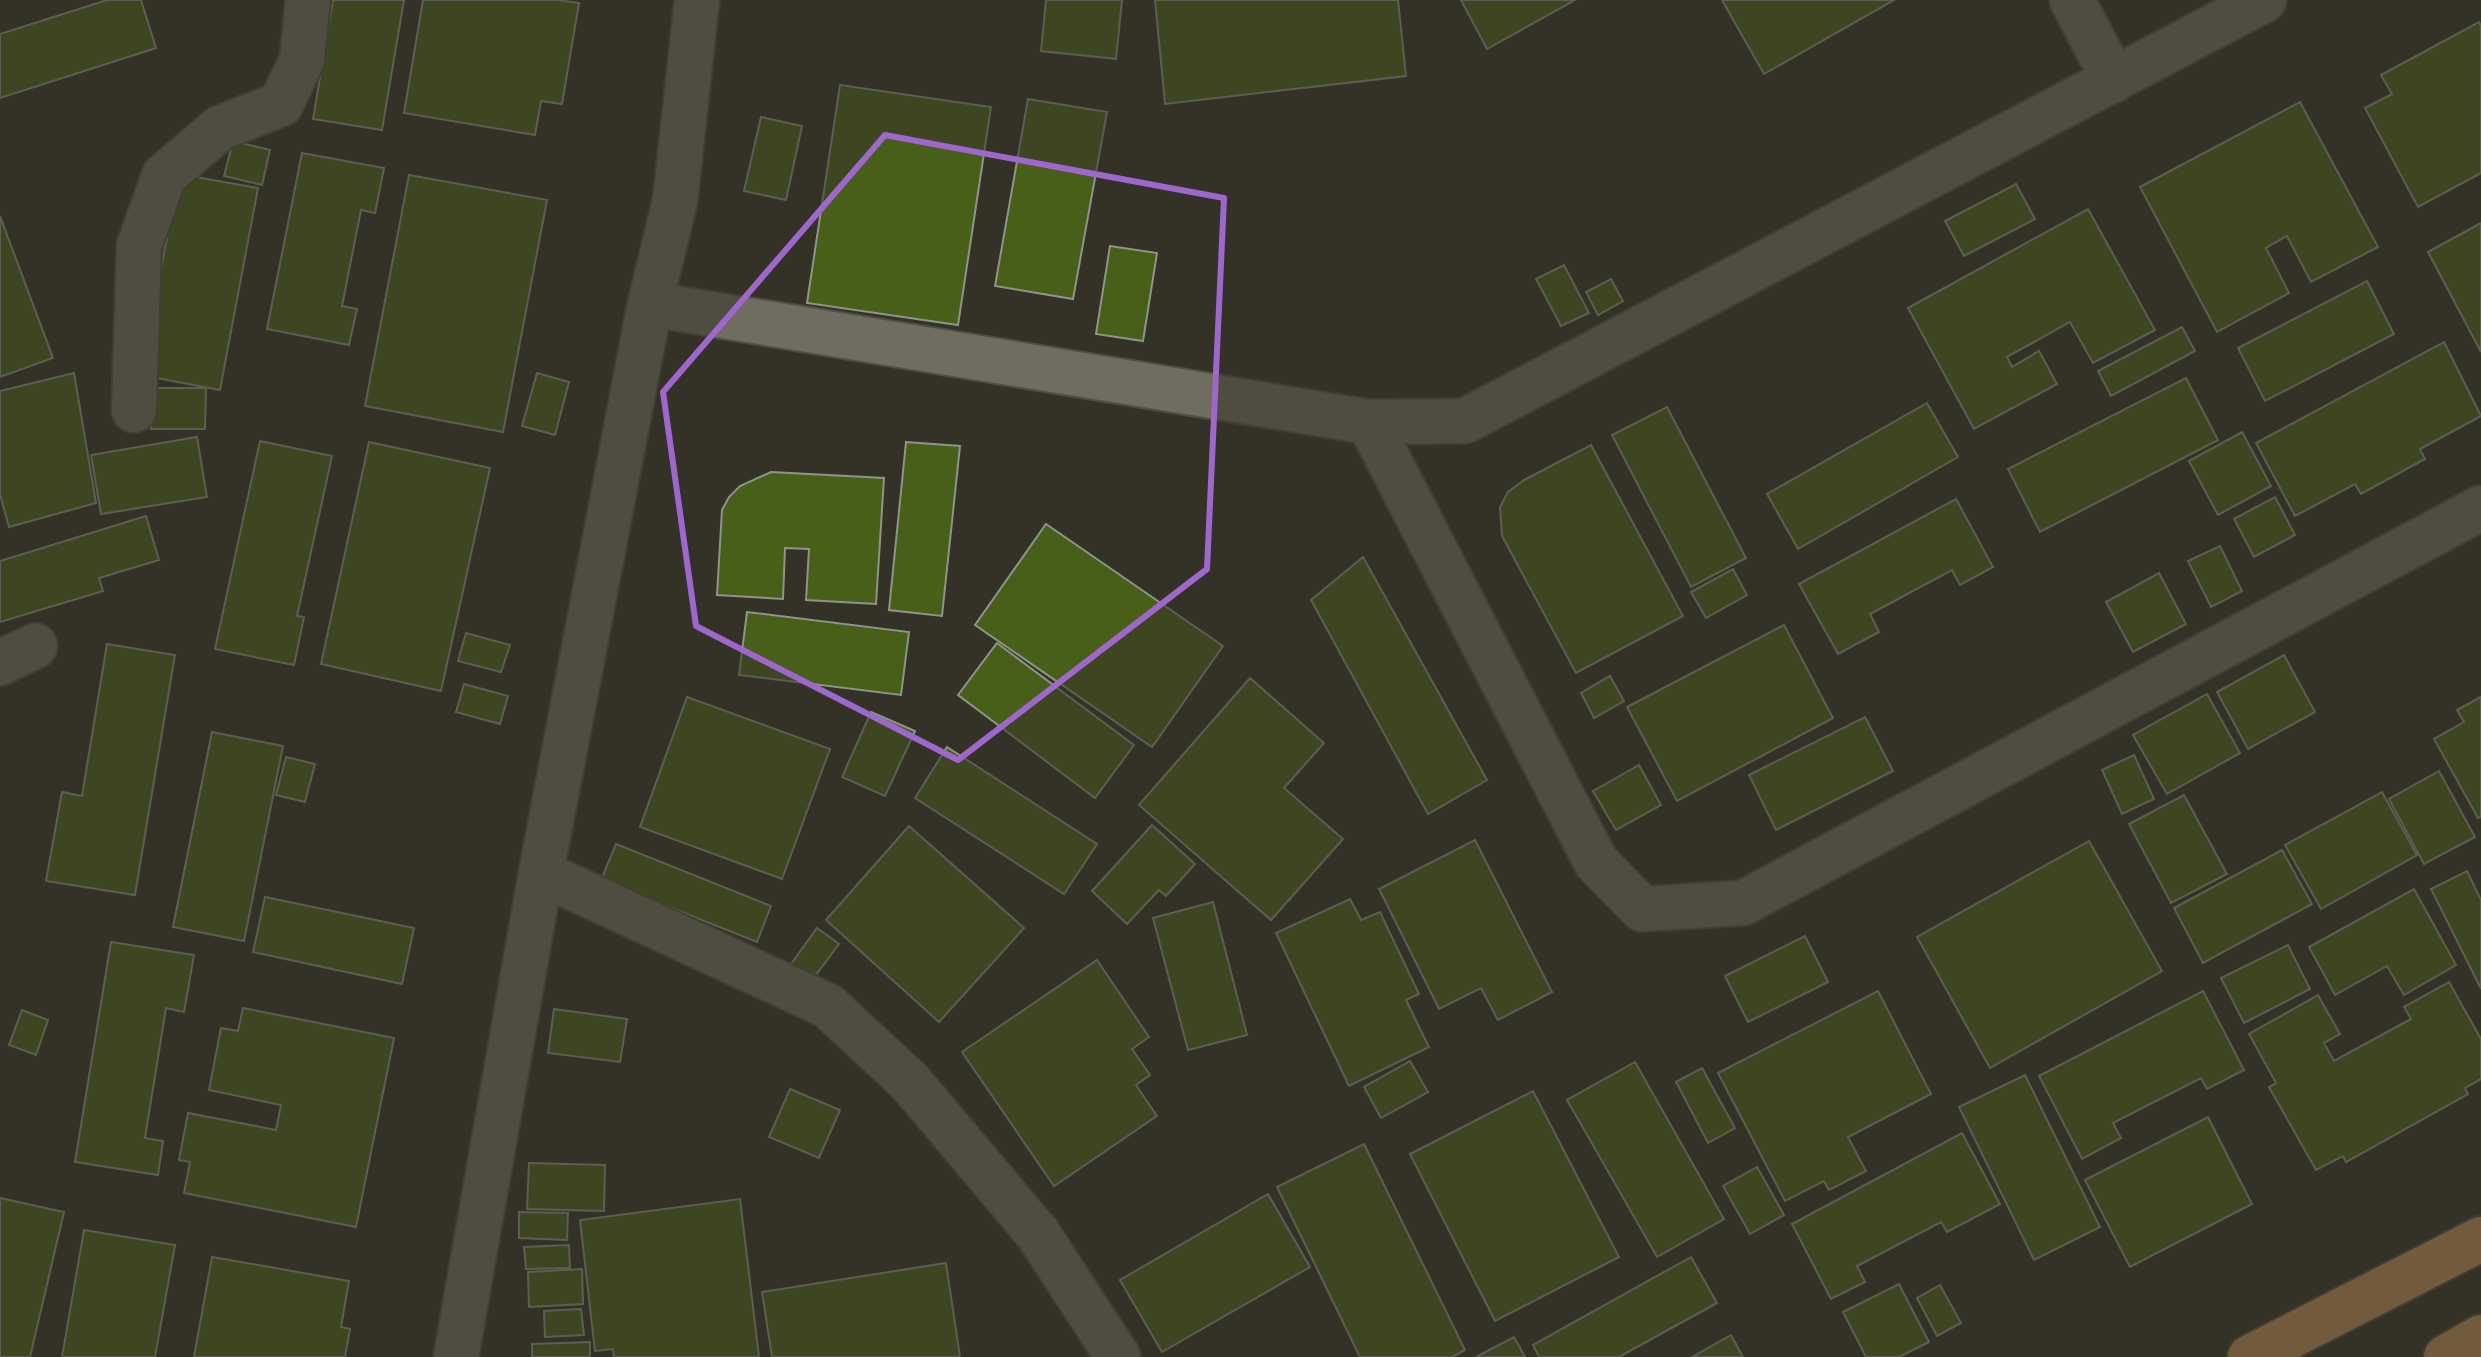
<svg xmlns="http://www.w3.org/2000/svg" width="2481" height="1357" viewBox="0 0 2481 1357" font-family="'Titillium Web',sans-serif">
  <style>
    .building { fill: #485f19; stroke: #8f9488; stroke-width: 2 }
    .lines { fill: none; stroke-linecap: round; stroke-linejoin: round }
    .minor-casing { stroke: #504e44; stroke-width: 48 }
    .highway-casing { stroke: #504e44; stroke-width: 48 }
    .minor { stroke: #6f6d60; stroke-width: 44 }
    .highway { stroke: #bd8e57; stroke-width: 44 }
    .marked { fill: none; stroke: #9f67cc; stroke-width: 6; stroke-linejoin: round }
  </style>
  <rect width="100%" height="100%" fill="#343227"/>
  <g class="building">
    <path d="M107,0H141L156,48L0,98V34Z"/>
    <path d="M333,0H404L382,130L313,119Z"/>
    <path d="M423,0H558L579,3L562,104L541,101L535,135L404,113Z"/>
    <path d="M1046,0H1122L1116,59L1041,51Z"/>
    <path d="M1155,0H1398L1406,76L1165,104Z"/>
    <path d="M1461,0H1575L1487,49Z"/>
    <path d="M1722,0H1894L1764,74Z"/>
    <path d="M2479,22L2481,26V173L2418,207L2365,108L2392,94L2381,75Z"/>
    <path d="M840,85L991,107L958,325L807,303Z"/>
    <path d="M1028,99L1107,112L1073,299L995,286Z"/>
    <path d="M2300,102L2378,247L2311,282L2287,236L2266,248L2289,293L2217,332L2140,187Z"/>
    <path d="M761,117L802,126L786,200L744,191Z"/>
    <path d="M233,141L270,150L262,185L224,176Z"/>
    <path d="M302,153L384,168L375,213L361,210L342,306L357,309L349,345L267,329Z"/>
    <path d="M179,174L258,188L220,390L141,375Z"/>
    <path d="M409,175L547,200L503,432L365,406Z"/>
    <path d="M2016,184L2035,219L1964,256L1945,221Z"/>
    <path d="M2088,209L2155,330L2093,363L2070,322L2007,357L2012,367L2039,351L2057,384L1974,429L1908,308Z"/>
    <path d="M0,216L53,358L0,377Z"/>
    <path d="M2481,223V352L2428,252Z"/>
    <path d="M1110,246L1157,253L1143,341L1096,334Z"/>
    <path d="M1564,265L1589,313L1561,326L1536,279Z"/>
    <path d="M1611,279L1623,301L1598,315L1586,292Z"/>
    <path d="M2367,281L2394,334L2265,401L2238,348Z"/>
    <path d="M2182,327L2195,351L2111,396L2098,371Z"/>
    <path d="M2444,342L2481,416L2420,449L2425,459L2361,494L2355,484L2295,516L2256,443Z"/>
    <path d="M74,373L96,503L9,527L0,494V391Z"/>
    <path d="M537,373L569,382L555,435L522,426Z"/>
    <path d="M2186,378L2218,440L2040,532L2008,469Z"/>
    <path d="M151,388H206L205,429H151Z"/>
    <path d="M1927,403L1958,457L1798,549L1767,494Z"/>
    <path d="M1667,407L1746,558L1691,587L1612,435Z"/>
    <path d="M2242,432L2271,486L2218,515L2189,461Z"/>
    <path d="M197,437L207,497L101,514L91,455Z"/>
    <path d="M260,441L332,456L297,616L304,617L294,665L215,649Z"/>
    <path d="M369,442L490,468L441,691L321,664Z"/>
    <path d="M906,442L960,446L942,616L889,610Z"/>
    <path d="M1591,445L1683,616L1576,673L1502,536L1500,507L1508,492L1524,480Z"/>
    <path d="M771,472L884,478L876,604L806,600L809,549L785,548L783,599L717,595L722,510L729,497L740,486Z"/>
    <path d="M2275,497L2295,535L2254,557L2234,519Z"/>
    <path d="M1956,499L1993,567L1960,585L1952,570L1870,614L1879,632L1838,654L1799,584Z"/>
    <path d="M146,516L159,560L99,578L103,591L0,622V561Z"/>
    <path d="M1046,524L1223,646L1152,747L975,625Z"/>
    <path d="M2220,546L2242,591L2211,607L2188,561Z"/>
    <path d="M1363,557L1487,780L1428,814L1311,600Z"/>
    <path d="M1733,569L1747,595L1706,618L1691,592Z"/>
    <path d="M2159,573L2186,624L2133,652L2106,602Z"/>
    <path d="M747,612L909,632L901,695L739,675Z"/>
    <path d="M1784,625L1833,718L1677,801L1627,707Z"/>
    <path d="M466,633L510,645L501,672L458,661Z"/>
    <path d="M997,643L1134,745L1095,798L958,695Z"/>
    <path d="M107,644L175,655L135,895L46,881L62,792L82,796Z"/>
    <path d="M2284,655L2315,712L2248,749L2217,692Z"/>
    <path d="M1610,676L1624,701L1594,718L1581,693Z"/>
    <path d="M1250,678L1324,743L1284,788L1343,839L1271,920L1139,805Z"/>
    <path d="M464,684L508,696L500,724L456,712Z"/>
    <path d="M2207,694L2240,753L2167,794L2133,735Z"/>
    <path d="M687,697L830,749L782,879L640,827Z"/>
    <path d="M2481,697V817L2478,818L2434,739L2464,722L2457,710Z"/>
    <path d="M871,712L915,731L885,796L842,777Z"/>
    <path d="M1865,717L1893,771L1776,830L1749,775Z"/>
    <path d="M212,732L283,746L244,941L173,927Z"/>
    <path d="M947,747L1097,844L1064,894L915,798Z"/>
    <path d="M2134,755L2154,799L2122,814L2102,770Z"/>
    <path d="M286,757L315,764L305,802L276,795Z"/>
    <path d="M1639,765L1661,805L1616,830L1593,791Z"/>
    <path d="M2439,771L2475,837L2424,864L2389,799Z"/>
    <path d="M2382,792L2417,855L2321,909L2285,845Z"/>
    <path d="M2184,795L2227,874L2171,903L2129,824Z"/>
    <path d="M1152,825L1195,864L1166,896L1159,890L1127,924L1092,891Z"/>
    <path d="M909,826L1024,928L939,1022L826,920Z"/>
    <path d="M1475,840L1552,992L1498,1020L1481,988L1439,1009L1379,889Z"/>
    <path d="M2089,841L2162,971L1990,1068L1917,937Z"/>
    <path d="M616,844L771,906L757,942L601,880Z"/>
    <path d="M2282,850L2312,904L2203,963L2174,908Z"/>
    <path d="M2467,871L2481,900V989L2431,889Z"/>
    <path d="M2414,889L2456,965L2404,995L2387,966L2335,995L2309,947Z"/>
    <path d="M265,897L414,928L402,984L253,952Z"/>
    <path d="M1350,899L1361,920L1380,912L1419,994L1406,1000L1429,1047L1349,1086L1276,933Z"/>
    <path d="M1213,902L1247,1035L1188,1050L1153,918Z"/>
    <path d="M817,928L839,944L813,979L791,964Z"/>
    <path d="M1805,936L1828,982L1748,1022L1725,976Z"/>
    <path d="M111,942L194,955L184,1012L166,1008L145,1138L163,1141L158,1175L75,1162Z"/>
    <path d="M2288,945L2310,989L2244,1023L2221,978Z"/>
    <path d="M1097,960L1149,1037L1132,1049L1150,1075L1136,1085L1157,1116L1054,1186L962,1052Z"/>
    <path d="M2449,982L2481,1039V1079L2465,1088L2468,1094L2346,1162L2343,1156L2316,1170L2269,1087L2276,1083L2249,1034L2318,995L2340,1034L2324,1043L2334,1061L2411,1019L2404,1007Z"/>
    <path d="M1878,991L1931,1094L1848,1137L1866,1171L1829,1190L1824,1181L1785,1201L1718,1073Z"/>
    <path d="M2203,991L2244,1070L2207,1089L2201,1078L2113,1123L2121,1138L2082,1159L2039,1076Z"/>
    <path d="M243,1008L394,1038L356,1227L184,1193L190,1162L179,1160L188,1113L276,1130L281,1105L209,1090L221,1028L238,1031Z"/>
    <path d="M554,1009L627,1019L620,1062L548,1053Z"/>
    <path d="M22,1010L48,1020L36,1055L9,1045Z"/>
    <path d="M1410,1061L1428,1092L1381,1118L1364,1087Z"/>
    <path d="M1635,1062L1724,1219L1657,1257L1567,1100Z"/>
    <path d="M1702,1068L1735,1128L1708,1143L1676,1082Z"/>
    <path d="M2025,1075L2100,1227L2034,1260L1959,1107Z"/>
    <path d="M790,1089L840,1110L819,1158L769,1137Z"/>
    <path d="M1533,1091L1619,1257L1495,1321L1410,1154Z"/>
    <path d="M2208,1117L2252,1204L2130,1267L2085,1180Z"/>
    <path d="M1962,1133L2000,1204L1947,1232L1941,1222L1857,1266L1865,1282L1831,1299L1792,1224Z"/>
    <path d="M1364,1144L1465,1350L1452,1357H1360L1277,1187Z"/>
    <path d="M529,1163L605,1165L604,1211L527,1209Z"/>
    <path d="M1757,1167L1784,1215L1750,1234L1723,1186Z"/>
    <path d="M1268,1194L1310,1267L1162,1352L1120,1280Z"/>
    <path d="M0,1198L64,1212L30,1357H0Z"/>
    <path d="M740,1199L759,1357H614L613,1349L595,1351L580,1220Z"/>
    <path d="M519,1212L568,1213L567,1240L519,1238Z"/>
    <path d="M84,1230L175,1245L155,1357H62Z"/>
    <path d="M569,1245L570,1268L526,1269L524,1247Z"/>
    <path d="M212,1257L349,1281L341,1327L350,1329L345,1357H194Z"/>
    <path d="M1691,1257L1717,1303L1619,1357H1539L1533,1345Z"/>
    <path d="M946,1263L960,1357H772L762,1292Z"/>
    <path d="M582,1269L583,1304L529,1307L528,1272Z"/>
    <path d="M1899,1284L1929,1342L1899,1357H1866L1843,1312Z"/>
    <path d="M1940,1285L1961,1323L1937,1336L1917,1298Z"/>
    <path d="M581,1309L584,1335L545,1337L544,1311Z"/>
    <path d="M1731,1335L1743,1357H1692Z"/>
    <path d="M1514,1337L1525,1357H1476Z"/>
    <path d="M590,1342V1357H532V1344Z"/>
  </g>
  <g class="lines">
    <defs>
      <g id="minor">
        <path d="M2072,0L2114,80"/>
        <path d="M650,304L1369,422L1465,421L2264,0"/>
        <path d="M134,410L139,246L164,176L220,128L281,104L302,60L308,0"/>
        <path d="M1369,422L1596,862L1642,909L1743,903L2481,508"/>
        <path d="M0,663L35,646"/>
        <path d="M541,873L828,1006L910,1082L1038,1234L1118,1357"/>
        <path d="M456,1357L541,873L650,304L675,201L697,0"/>
      </g>
      <g id="highway">
        <path d="M2250,1357L2481,1239"/>
        <path d="M2446,1357L2481,1337"/>
      </g>
    </defs>
    <use href="#minor" class="minor-casing"/>
    <use href="#highway" class="highway-casing"/>
    <use href="#minor" class="minor"/>
    <use href="#highway" class="highway"/>
  </g>
  <path d="M0 0H2481V1357H0ZM885,135L1224,198L1207,569L958,760L696,626L663,392Z" fill="#343227" fill-opacity=".55" fill-rule="evenodd"/>
  <path class="marked" d="M885,135L1224,198L1207,569L958,760L696,626L663,392Z"/>
</svg>
